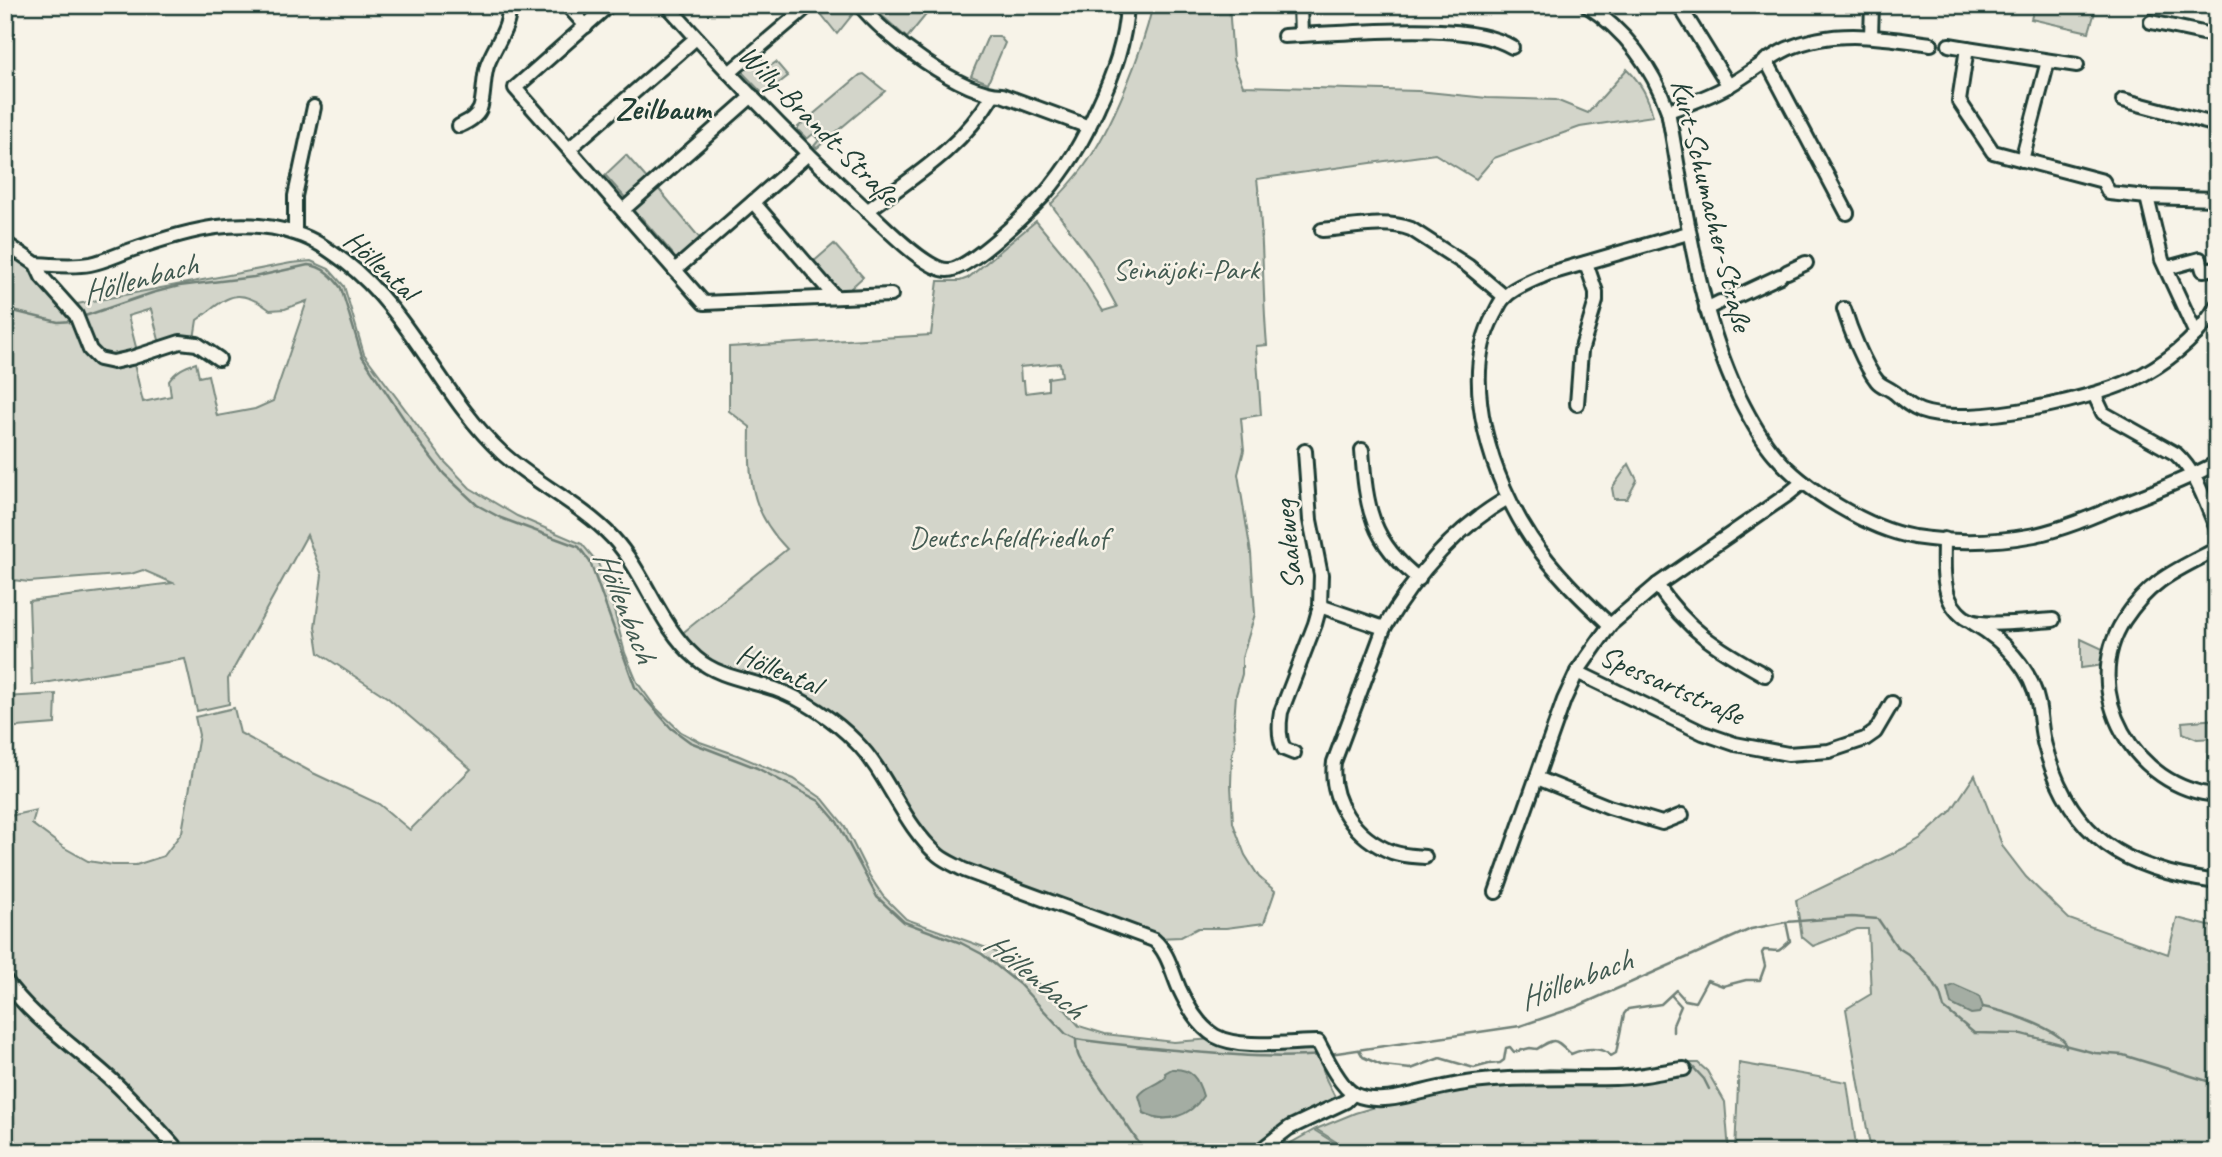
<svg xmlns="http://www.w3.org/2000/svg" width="2222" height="1157" viewBox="0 0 2222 1157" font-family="Caveat,sans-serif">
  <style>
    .green { fill: #d3d5ca; stroke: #79897f; stroke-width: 2; fill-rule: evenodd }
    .water { fill: #a4ada3; stroke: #6f8077; stroke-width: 2 }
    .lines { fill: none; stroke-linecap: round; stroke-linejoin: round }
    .stream { stroke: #6f8077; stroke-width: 2.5 }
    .minor-casing { stroke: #1f3d34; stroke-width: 18 }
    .minor { stroke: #f7f3e8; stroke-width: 12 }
    .labels { text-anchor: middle; stroke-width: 5; stroke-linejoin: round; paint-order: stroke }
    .street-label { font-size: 30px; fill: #1f3d34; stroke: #f7f3e8 }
    .park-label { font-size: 30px; fill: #435b52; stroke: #f7f3e8 }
    .neighbourhood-label { font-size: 32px; font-weight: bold; fill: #1f3d34; stroke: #f7f3e8 }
    .water-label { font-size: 32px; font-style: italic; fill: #405950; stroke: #f7f3e8 }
  </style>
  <rect width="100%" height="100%" fill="#f7f3e8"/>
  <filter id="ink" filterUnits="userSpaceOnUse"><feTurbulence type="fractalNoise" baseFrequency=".0143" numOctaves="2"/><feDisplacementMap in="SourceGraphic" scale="14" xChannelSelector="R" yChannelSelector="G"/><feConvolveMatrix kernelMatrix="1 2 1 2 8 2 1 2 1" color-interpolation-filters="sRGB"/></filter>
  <g filter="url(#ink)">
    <g class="green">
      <path d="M814,5H854L856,10L837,34Z"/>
      <path d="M888,5H934L907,38L879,13Z"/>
      <path d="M1153,5H1229L1233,60L1243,86L1418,91L1487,98L1556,100L1588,113L1627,69C1641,83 1648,96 1653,116L1580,127L1494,158L1476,179L1435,154L1257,179C1264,234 1262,290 1267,345L1256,346L1261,415L1241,418L1244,450L1238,474L1251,553L1255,614L1242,658V674L1236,695L1234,722L1235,745L1232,754L1231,785L1233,823L1245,855L1259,877L1275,891L1264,923L1226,928H1198L1181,937L1157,938L975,870L951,857L932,842L916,821L878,759L855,733L723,669L701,655L680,635L787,549C749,510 749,478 750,427L729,411V347L931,335L938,281H960L968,278L1036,221L1078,272L1103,311L1117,307L1092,261L1051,204C1062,193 1073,181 1083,168C1113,127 1141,55 1153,5ZM1060,363L1062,376L1048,378V390L1025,393L1024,381H1021L1020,367Z"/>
      <path d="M2035,5H2097L2089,32L2031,19Z"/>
      <path d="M988,36H999L1005,43L988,83L971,76Z"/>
      <path d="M758,54L769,67L776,62L788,76L764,95L741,71L742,67Z"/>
      <path d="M864,74L885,91L817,148L814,146L819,140L813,134L807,139L798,130V127L860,75Z"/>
      <path d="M626,155L649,181L628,201L605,175Z"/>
      <path d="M657,187L703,242L680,262L674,261L672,253L641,217H634L632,214L633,207Z"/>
      <path d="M834,244L863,277L851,288V293L839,294L812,263Z"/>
      <path d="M5,247L29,262L70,313L86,356L95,365L113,367L133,360L143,402L171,396L169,381C177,370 184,367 196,363L199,377L208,375L217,416L255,409L273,401L307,301L285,309L270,310C235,284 227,298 197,320L194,339L160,344L151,309L128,316L137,351L112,356L96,351L77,304L291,263L311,261L329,269L344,286L364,354L444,461L470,488L517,516L582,544L598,563L610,595L625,653L637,682L656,708L681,732L700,742L737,755L794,779L823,799L844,825L869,875L883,896L906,919L992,950L1022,970L1058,1001L1079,1026L1105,1034L1174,1042L1213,1039L1316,1048L1326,1079L1335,1097L1328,1105L1254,1152H5V817L36,810L32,824L63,847L88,861L113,865H136L164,856L182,832L199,735L195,717L234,708L240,733L313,773L379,804L410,830L471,769L388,698L319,653L315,627L322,575L307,535L228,679L229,704L197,711L185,659L32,685L29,601L173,583L143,570L131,574L29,582L5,579ZM1166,1077L1172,1118L1157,1119L1144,1113L1147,1088L1152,1087Z"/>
      <path d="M1629,464L1637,480L1627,499H1614L1612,488Z"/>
      <path d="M2081,639L2105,650L2103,665L2081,668Z"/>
      <path d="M56,694L55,724L5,728V697Z"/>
      <path d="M2217,719V751L2214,738L2197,739L2183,733L2182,722Z"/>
      <path d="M1975,775L2003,847L2026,877L2069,919L2168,954L2177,918L2217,928V1152H1871L1846,1009L1871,994L1868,929H1857L1813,946L1802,937L1796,900L1902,849L1921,838L1951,811Z"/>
      <path d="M1676,1063H1698L1707,1071L1725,1102L1729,1152H1352L1316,1129L1355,1113L1473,1078L1549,1069L1618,1071Z"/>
      <path d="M1739,1063L1847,1082L1857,1152H1735Z"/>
      <path d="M1314,1130L1349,1152H1281L1289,1144Z"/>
    </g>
    <g class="water">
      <path d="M1954,985L1979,996L1983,1007L1979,1013L1971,1014L1951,1004L1947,988Z"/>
      <path d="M1172,1069C1192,1068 1198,1079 1203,1096C1190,1117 1166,1124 1144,1113L1139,1096C1144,1087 1157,1085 1166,1077L1165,1073Z"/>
    </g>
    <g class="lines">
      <g class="stream">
        <path d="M5,309L58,322L72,321"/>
        <path d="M82,317L152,293L179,286L254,277L308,265C323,266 333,277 341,288L362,356L420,443L444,474L477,505L501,518L579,547L590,562L635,687L671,728L690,742L757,768L819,801L837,822L877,897L904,922L961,943L982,954L1019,984L1066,1034L1076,1039C1115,1045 1155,1048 1195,1052C1236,1055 1278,1059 1320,1055"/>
        <path d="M1672,996L1681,1006L1673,1025V1032"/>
        <path d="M1983,1007C2005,1011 2050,1026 2065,1042L2066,1047"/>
        <path d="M1076,1039C1076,1054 1079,1061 1090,1071L1145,1152"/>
        <path d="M1359,1050L1363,1057L1383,1066L1411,1069L1440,1058L1474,1068L1489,1064L1500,1063L1504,1060L1506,1048L1510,1047L1514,1052L1530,1048L1537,1049C1556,1037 1554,1038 1571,1054C1584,1048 1602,1046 1611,1056L1616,1053L1624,1014L1628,1009L1661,1004L1676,990L1685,1000L1695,1002L1707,980L1723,986L1746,980H1760L1765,966L1762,953L1764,950C1783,951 1776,953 1790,941L1786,922"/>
        <path d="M1330,1054L1520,1026L1576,1007L1751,929L1786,922L1852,917L1878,919L1897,947L1908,954L1930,977L1940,994L1944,1008L1974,1033L2022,1034L2095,1053L2123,1055L2217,1084"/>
        <path d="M1691,1065L1704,1079L1709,1089"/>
      </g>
      <defs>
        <g id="minor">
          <path d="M567,5L586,26"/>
          <path d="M609,5L515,88L704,303L891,295"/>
          <path d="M667,5C732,78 800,148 871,214C887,229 926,269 947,270C967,272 1028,212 1043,196C1068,167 1083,141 1098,107C1114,73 1125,43 1127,5"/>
          <path d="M860,5C885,37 961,94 1002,95L1089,127"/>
          <path d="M1300,5L1301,35C1353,33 1469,20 1512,47"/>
          <path d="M1586,5C1626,31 1652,66 1668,111C1686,208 1696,306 1739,397C1749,417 1760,438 1775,455C1804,490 1869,529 1914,537C1953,543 1997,542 2035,535C2066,528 2096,515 2125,503C2156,491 2187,479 2217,463"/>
          <path d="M1679,5L1729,86"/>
          <path d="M2151,22L2217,36"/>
          <path d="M1284,36L1301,35"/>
          <path d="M1871,36L1872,5"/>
          <path d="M1949,45L1967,48"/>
          <path d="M1766,60L1847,213"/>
          <path d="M2077,65L1967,48L1959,101L1993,152L2103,181L2109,193L2147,197L2217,199"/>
          <path d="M729,73L809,5"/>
          <path d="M2123,100L2217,125"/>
          <path d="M1668,111C1688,104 1709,97 1728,86C1748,75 1766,59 1787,49C1834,28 1882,37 1931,44"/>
          <path d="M459,126C467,122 476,118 480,109C484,99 483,79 487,66C494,46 511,27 509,5"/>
          <path d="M569,149L696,38"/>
          <path d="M2022,160L2048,61"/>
          <path d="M2147,197L2162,260L2196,334"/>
          <path d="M753,202L835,297"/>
          <path d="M623,210L752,96"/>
          <path d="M867,211C916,175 961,148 993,95"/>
          <path d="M1322,230C1350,228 1384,219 1411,229L1468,266L1505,297"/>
          <path d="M295,233V196L314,107"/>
          <path d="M5,243L36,264L42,277L76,315L90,350L99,359L113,362L131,358L180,342L197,344L219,359"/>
          <path d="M36,264C54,265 73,267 90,264C106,261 121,253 137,248C189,230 242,215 297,234C314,239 329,250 344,261C412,313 440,395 502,453C536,484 581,504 613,538C646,574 659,626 696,658C718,677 748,680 775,689C803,699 835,720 856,742C889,775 902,824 938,855C945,861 955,865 964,870L1154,940C1168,952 1172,972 1179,988C1187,1005 1198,1026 1215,1036C1240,1050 1290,1042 1318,1042C1325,1055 1340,1087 1354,1094C1381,1107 1417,1092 1444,1087C1499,1075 1559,1079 1615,1078C1638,1078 1661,1071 1684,1069"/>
          <path d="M2167,268L2200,259L2203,270L2217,268"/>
          <path d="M675,270L808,154"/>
          <path d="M1787,272L1806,263"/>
          <path d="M1733,298L1780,276"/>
          <path d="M1706,309L1720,302"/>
          <path d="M1844,309C1850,329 1864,365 1877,381C1881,386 1889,388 1895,393C1903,400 1910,407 1921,411C1967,428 2101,399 2144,374C2174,357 2200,335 2217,305"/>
          <path d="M2094,394L2103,413L2176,454C2197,473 2206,504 2217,529"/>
          <path d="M1577,404L1581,351L1596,301V292L1586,263"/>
          <path d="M1362,450C1366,507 1371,542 1419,579"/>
          <path d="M1305,451L1310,520L1321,575L1320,606L1384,628"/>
          <path d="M1944,539C1944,558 1942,580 1949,598C1953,608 1962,618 1971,621C1987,627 2034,621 2053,620"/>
          <path d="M2217,549C2177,570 2151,579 2124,620C2078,691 2135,789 2217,795"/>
          <path d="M1657,585C1688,631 1718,649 1765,675"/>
          <path d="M1972,622C2002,640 2031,667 2038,703C2041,717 2041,732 2045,746C2070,839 2126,870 2217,882"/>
          <path d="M1610,625C1581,598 1553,571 1531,538C1493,481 1458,380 1494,315C1497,310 1500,301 1505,297C1514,287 1534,280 1547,274L1688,233"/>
          <path d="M1577,672L1703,733L1735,744L1788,754L1829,751L1865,739L1875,732L1892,703"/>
          <path d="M1294,753L1284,749C1278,737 1279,724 1281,712L1315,624L1320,606"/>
          <path d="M1537,778L1609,807L1662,823L1682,815"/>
          <path d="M1425,857C1414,856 1403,856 1392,852C1355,838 1329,801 1334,762L1384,628C1414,577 1455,528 1508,498"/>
          <path d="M1496,892L1564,700L1577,672L1610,625L1657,585L1787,495L1803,482"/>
          <path d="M5,980C34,1021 79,1049 115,1083C136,1103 155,1125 174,1146"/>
          <path d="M1258,1152L1289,1128L1346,1101L1353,1094"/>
        </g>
      </defs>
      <use href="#minor" class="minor-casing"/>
      <use href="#minor" class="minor"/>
    </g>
  </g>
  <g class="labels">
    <g class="street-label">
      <text transform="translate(819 125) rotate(45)" y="10">Willy-Brandt-Straße</text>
      <text transform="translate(1712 205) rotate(76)" y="10">Kurt-Schumacher-Straße</text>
      <text transform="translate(381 265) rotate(43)" y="10">Höllental</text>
      <text transform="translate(1288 545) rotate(-96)" y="10">Saaleweg</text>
      <text transform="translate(779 669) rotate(23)" y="10">Höllental</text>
      <text transform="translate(1672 685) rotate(24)" y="10">Spessartstraße</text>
    </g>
    <g class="park-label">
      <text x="1186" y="279">Seinäjoki-Park</text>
      <text x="1008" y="547">Deutschfeldfriedhof</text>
    </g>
    <g class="neighbourhood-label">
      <text x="663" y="119">Zeilbaum</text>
    </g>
    <g class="water-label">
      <text transform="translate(139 278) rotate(-15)" y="11">Höllenbach</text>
      <text transform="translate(626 606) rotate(68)" y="11">Höllenbach</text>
      <text transform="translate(1035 975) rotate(39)" y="11">Höllenbach</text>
      <text transform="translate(1575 979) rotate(-21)" y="11">Höllenbach</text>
    </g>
  </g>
  <rect width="2222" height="1157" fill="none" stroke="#f7f3e8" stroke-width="28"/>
  <rect x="14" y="14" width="2194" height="1129" fill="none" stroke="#1f3d34" stroke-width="2.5" filter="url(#ink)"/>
</svg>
